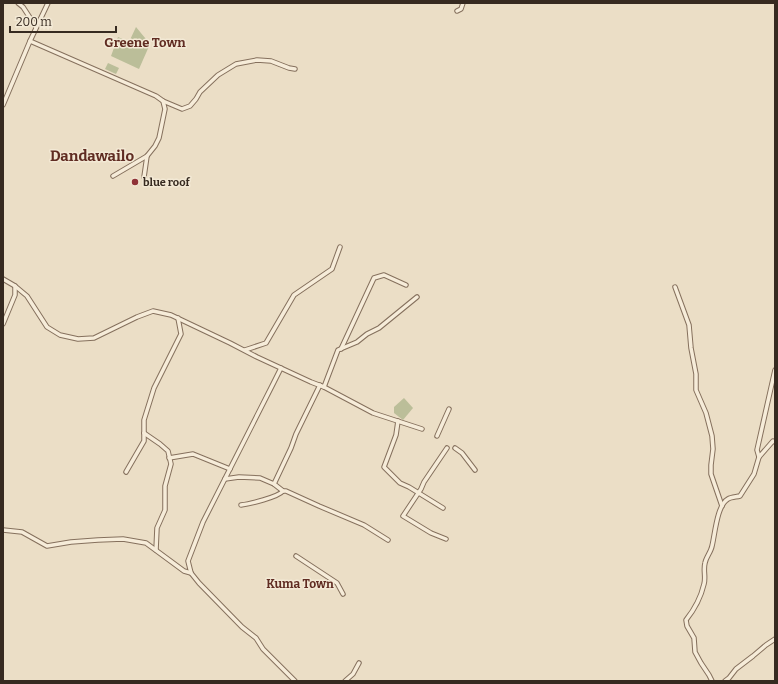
<svg xmlns="http://www.w3.org/2000/svg" width="778" height="684" viewBox="0 0 778 684" font-family="Bitter,serif">
  <style>
    .cemetery { fill: #bbbe99 }
    .lines { fill: none; stroke-linecap: round; stroke-linejoin: round }
    .minor-casing { stroke: #85705d; stroke-width: 5.5 }
    .minor { stroke: #f6ecd9; stroke-width: 3.5 }
    .poi-dot { fill: #8f3237; stroke: #f3e9d5; stroke-width: 1.5 }
    .labels { text-anchor: middle; stroke-width: 3; stroke-linejoin: round; paint-order: stroke }
    .poi-label { font-size: 11px; font-weight: bold; fill: #362a20; stroke: #f3e9d5; text-anchor: start }
    .neighbourhood-label { font-size: 12px; font-weight: bold; fill: #602c22; stroke: #f3e9d5 }
    .quarter-label { font-size: 13px; font-weight: bold; fill: #602c22; stroke: #f3e9d5 }
    .district-label { font-size: 15px; font-weight: bold; fill: #602c22; stroke: #f3e9d5 }
  </style>
  <rect width="100%" height="100%" fill="#ebdec6"/>
  <g class="cemetery">
    <path d="M136,27L150,44L139,69L111,56L118,37L129,42Z"/>
    <path d="M108,63L119,68L116,74L105,69Z"/>
    <path d="M404,398L413,408L403,420L394,413V407Z"/>
  </g>
  <g class="lines">
    <defs>
      <g id="minor">
        <path d="M18,3L23,7L36,27"/>
        <path d="M457,11L461,9L463,3"/>
        <path d="M30,41L156,96L163,101L165,109L159,138L155,146L147,156L113,176"/>
        <path d="M163,101L182,109L190,106L196,99L200,92L218,75L236,64L257,60L271,61L289,68L295,69"/>
        <path d="M3,105L30,41L48,3"/>
        <path d="M144,177L147,156"/>
        <path d="M3,279L15,286L27,296L47,327L60,335L78,339L94,338L137,317L153,311L171,315L230,343L257,357L311,382L324,387L373,413L422,429"/>
        <path d="M675,287L689,325L691,348L696,374V390L706,413L712,436L713,449L711,465V474L722,506"/>
        <path d="M3,324L15,295V286"/>
        <path d="M341,349L374,278L384,275L406,285"/>
        <path d="M245,350L266,343L294,295L332,269L340,247"/>
        <path d="M281,368L273,384L203,522L188,561L191,573L199,583L242,627L256,638L263,649L295,681"/>
        <path d="M775,370L757,450L759,457L773,441L775,442"/>
        <path d="M324,387L338,350L357,342L367,334L379,328L417,297"/>
        <path d="M398,421L396,435L384,467L400,483L409,487L443,508"/>
        <path d="M144,433L160,444L168,451L171,464L165,486V510L157,528L156,550"/>
        <path d="M437,436L449,409"/>
        <path d="M455,448L462,453L475,470"/>
        <path d="M169,458L193,454L230,469"/>
        <path d="M126,472L144,441V420L154,388L181,334L178,318"/>
        <path d="M225,479L239,477L260,478L274,484L283,491H286L319,506L364,525L388,540"/>
        <path d="M274,484L291,448L296,434L320,385"/>
        <path d="M241,505C250,504 278,497 283,491"/>
        <path d="M3,530L22,532L47,546L71,542L98,540L123,539L146,543L184,571L191,573"/>
        <path d="M446,539L431,533L403,516L421,489L424,482L447,448"/>
        <path d="M296,556L337,583L343,594"/>
        <path d="M345,681L353,674L359,663"/>
        <path d="M712,681L709,675L701,663L695,652L694,638L687,626L686,620C694,610 701,597 704,584C706,577 703,570 705,563C706,557 711,552 712,546C715,534 717,505 728,499C731,497 736,497 740,496L754,474L759,457"/>
        <path d="M725,681L729,678L736,669L753,656L766,645L775,639"/>
      </g>
    </defs>
    <use href="#minor" class="minor-casing"/>
    <use href="#minor" class="minor"/>
  </g>
  <circle class="poi-dot" cx="135" cy="182" r="4"/>
  <g class="labels">
    <g class="poi-label">
      <text x="143" y="186">blue roof</text>
    </g>
    <g class="neighbourhood-label">
      <text x="300" y="588">Kuma Town</text>
    </g>
    <g class="quarter-label">
      <text x="145" y="47">Greene Town</text>
    </g>
    <g class="district-label">
      <text x="92" y="161">Dandawailo</text>
    </g>
  </g>
  <rect width="778" height="684" fill="none" stroke="#362a20" stroke-width="8"/>
  <path d="M10 26v6h106v-6" fill="none" stroke="#362a20" stroke-width="2"/>
  <text x="16" y="26" font-size="12" fill="#362a20" stroke="#f3e9d5" stroke-width="3" paint-order="stroke">200 m</text>
</svg>
